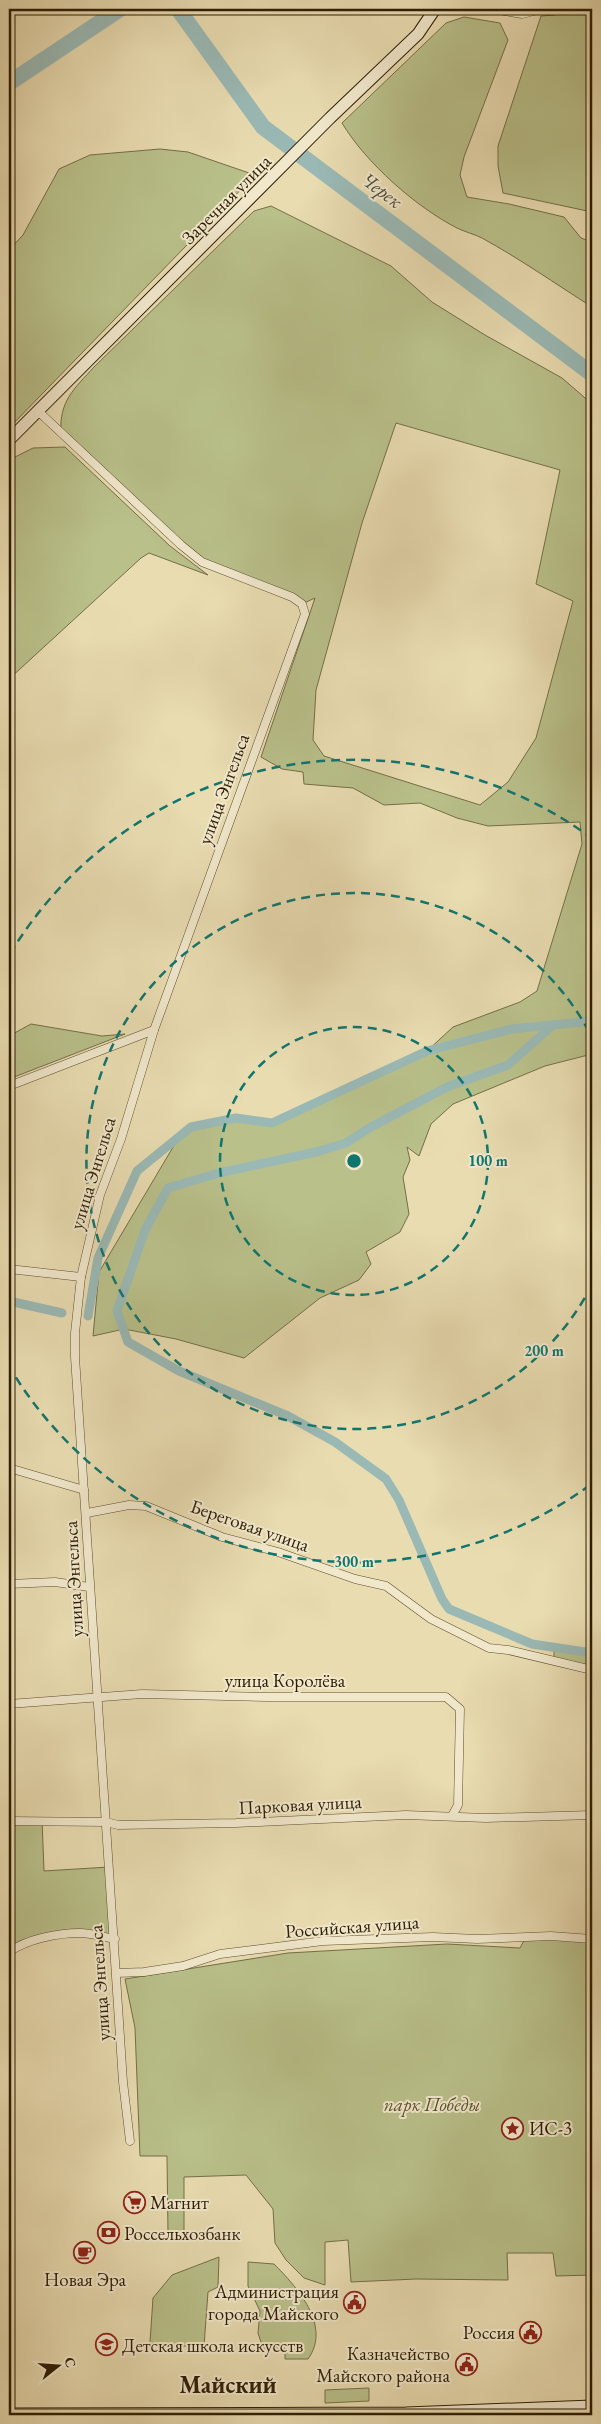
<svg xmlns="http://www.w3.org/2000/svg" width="601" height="2424" viewBox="0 0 601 2424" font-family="'EB Garamond',serif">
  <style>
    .green { fill: #b9c08a; stroke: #746e47; fill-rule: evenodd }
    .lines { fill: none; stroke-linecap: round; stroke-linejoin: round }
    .canal { stroke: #9ab9b5; stroke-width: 9 }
    .river { stroke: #9ab9b5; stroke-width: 16 }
    .street-casing { stroke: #5d4d2f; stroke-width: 9 }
    .secondary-casing { stroke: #2e1d04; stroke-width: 13 }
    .street { stroke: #f1e8cc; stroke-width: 8 }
    .secondary { stroke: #f1e8cc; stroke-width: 11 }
    .ring { fill: none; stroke: #0f766e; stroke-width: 2.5; stroke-dasharray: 9 6 }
    .labels { text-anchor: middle; stroke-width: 4; stroke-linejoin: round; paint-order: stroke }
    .street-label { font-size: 19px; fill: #2e1d04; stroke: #f1e8cc }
    .park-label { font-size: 19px; font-style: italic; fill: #584e2c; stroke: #f1e8cc }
    .poi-label { font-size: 19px; fill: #2e1d04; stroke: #f1e8cc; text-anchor: start }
    .water-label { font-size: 20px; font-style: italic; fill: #4e4c39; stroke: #f1e8cc }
    .district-label { font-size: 24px; font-weight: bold; fill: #2e1d04; stroke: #f1e8cc }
    .centre { fill: #0f766e; stroke: #f1e8cc; stroke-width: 2.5 }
    .ring-label { font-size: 15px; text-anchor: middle; font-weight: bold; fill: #0f766e; stroke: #f1e8cc; stroke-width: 4; stroke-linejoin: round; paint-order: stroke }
  </style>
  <rect width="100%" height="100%" fill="#e9dcb1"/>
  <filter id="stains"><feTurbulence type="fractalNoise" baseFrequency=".004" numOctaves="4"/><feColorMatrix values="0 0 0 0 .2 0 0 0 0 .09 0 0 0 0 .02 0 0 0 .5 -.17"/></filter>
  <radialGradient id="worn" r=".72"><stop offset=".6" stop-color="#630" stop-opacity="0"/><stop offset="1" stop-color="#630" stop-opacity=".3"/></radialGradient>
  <g class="green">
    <path d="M567,9H592V212L503,193L498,166V146L541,16L555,15Z"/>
    <path d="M464,17L500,23L508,40L464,157L460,175L467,197L509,204L564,217L581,238L592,242V307C556,284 520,259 482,238C474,234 465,232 457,228C416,207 366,163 342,123L446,23Z"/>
    <path d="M160,149L188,152L255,175L9,428V250L23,235L59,169L90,155Z"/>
    <path d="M271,206L391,266L432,302L485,335L562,378L592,404V1054L545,1066L453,1104L431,1124L419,1156L407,1147L410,1160L403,1177L409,1214L400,1232L366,1252L371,1264L359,1280L320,1298L244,1358L176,1339L124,1329L93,1336L99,1272L179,1137L191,1127L236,1118L272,1123L427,1051L453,1027L520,1002L537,991L582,844L580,822L488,826L457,818L420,803L384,805L353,788L304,784L303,772L282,769L261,757L315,598L302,604L202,562L61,433C59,401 74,389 94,367L254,211ZM396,423L560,470L536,584L573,601L536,738L508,782L480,805L324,756L313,740L316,690L362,523Z"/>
    <path d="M65,447L170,546L208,575L149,553L141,558L9,679V460L33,448Z"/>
    <path d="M31,1024L102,1036L125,1034L9,1079V1036Z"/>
    <path d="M554,1648L592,1653V1670L554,1662Z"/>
    <path d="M42,1820L44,1871L109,1867L115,1939L80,1933L40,1939L9,1952V1821Z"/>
    <path d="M526,1937L592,1939V2275L556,2276L553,2253H507L508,2280L416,2279L351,2282L348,2240L325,2242V2285L304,2278L286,2260L275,2243L273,2209L246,2175L184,2177V2234H168L167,2156H140L135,2028L125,1979L288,1953L447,1944L520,1948Z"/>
    <path d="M219,2257L218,2287L208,2292L204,2346H158L150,2342L153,2298L172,2275Z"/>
    <path d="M248,2262L274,2264C297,2287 332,2326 308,2359H285V2348H263L258,2333L260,2311L248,2286Z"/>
    <path d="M369,2388V2401L325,2403V2390Z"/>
  </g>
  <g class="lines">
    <g class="canal">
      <path d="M553,1025L508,1065L447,1087L371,1127L346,1143L316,1152L219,1173L168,1188L145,1230L117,1311L128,1342L179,1371L288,1416L335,1442L386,1479L399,1500L442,1599L449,1609L532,1644L592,1653"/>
      <path d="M9,1301L62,1313"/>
      <path d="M88,1316L98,1258L137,1171L191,1127L236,1118L272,1123L427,1051L512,1029L592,1021"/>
    </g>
    <g class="river">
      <path d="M178,9L263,127L592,374"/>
      <path d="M9,83L120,9"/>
    </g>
    <defs>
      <g id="street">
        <path d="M493,9L522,14L542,9"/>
        <path d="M39,412L181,545L202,562L292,597L302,604L305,614L154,1030L121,1139L100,1195L81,1277L75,1333V1357L123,2082L130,2141"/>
        <path d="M9,1086L154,1030"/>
        <path d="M9,1269L81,1277"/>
        <path d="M9,1468L84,1490"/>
        <path d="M87,1513L129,1505L146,1506L222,1537L278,1552L355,1579L386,1586L431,1619L489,1648L508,1650L592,1670"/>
        <path d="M9,1584L55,1582L89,1587"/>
        <path d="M9,1704L142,1694L268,1697H446L460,1709L458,1805L452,1816"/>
        <path d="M9,1821L106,1822L118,1825L236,1823L406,1815L486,1818L592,1815"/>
        <path d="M9,1952C27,1939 58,1933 80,1933C91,1933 104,1937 115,1939"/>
        <path d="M117,1973L144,1972L183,1966L220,1954L323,1941L433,1937L477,1939L551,1936L592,1939"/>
      </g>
      <g id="secondary">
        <path d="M9,440L330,118L418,34L435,9"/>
        <path d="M9,2414L406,2413L592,2406"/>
      </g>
    </defs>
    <use href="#street" class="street-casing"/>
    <use href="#secondary" class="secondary-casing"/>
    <use href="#street" class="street"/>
    <use href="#secondary" class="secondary"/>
  </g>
  <g class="ring">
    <circle cx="354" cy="1161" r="134"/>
    <path d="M592 1285A268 268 0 1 1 592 1037"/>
    <path d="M590 1485A401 401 0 0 1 10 1368M10 954A401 401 0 0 1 590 837"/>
  </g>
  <defs>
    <symbol id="sight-ring" viewBox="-11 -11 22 22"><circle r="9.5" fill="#f1e8cc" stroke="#8f2418" stroke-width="1.5"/><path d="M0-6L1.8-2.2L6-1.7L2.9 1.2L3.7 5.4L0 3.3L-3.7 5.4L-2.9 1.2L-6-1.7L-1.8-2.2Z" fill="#8f2418"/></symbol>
    <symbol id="supermarket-ring" viewBox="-11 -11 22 22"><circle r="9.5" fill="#f1e8cc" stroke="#8f2418" stroke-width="1.5"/><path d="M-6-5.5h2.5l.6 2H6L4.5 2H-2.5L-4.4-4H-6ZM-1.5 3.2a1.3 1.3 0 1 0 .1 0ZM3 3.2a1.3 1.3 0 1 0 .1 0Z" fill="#8f2418"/></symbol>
    <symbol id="bank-ring" viewBox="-11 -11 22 22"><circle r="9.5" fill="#f1e8cc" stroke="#8f2418" stroke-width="1.5"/><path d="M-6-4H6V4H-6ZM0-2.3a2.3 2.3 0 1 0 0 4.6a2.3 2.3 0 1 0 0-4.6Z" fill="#8f2418"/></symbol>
    <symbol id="cafe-ring" viewBox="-11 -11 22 22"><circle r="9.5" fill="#f1e8cc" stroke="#8f2418" stroke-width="1.5"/><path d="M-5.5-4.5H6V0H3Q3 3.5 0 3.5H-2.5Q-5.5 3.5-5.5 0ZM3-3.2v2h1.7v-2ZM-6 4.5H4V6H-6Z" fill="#8f2418"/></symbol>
    <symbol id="civic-ring" viewBox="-11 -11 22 22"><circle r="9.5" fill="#f1e8cc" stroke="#8f2418" stroke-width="1.5"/><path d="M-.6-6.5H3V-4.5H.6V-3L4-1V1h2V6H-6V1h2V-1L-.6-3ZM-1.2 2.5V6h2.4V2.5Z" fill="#8f2418"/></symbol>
    <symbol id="school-ring" viewBox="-11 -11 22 22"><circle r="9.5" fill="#f1e8cc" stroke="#8f2418" stroke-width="1.5"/><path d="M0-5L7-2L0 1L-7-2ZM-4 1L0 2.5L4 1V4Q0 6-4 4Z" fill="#8f2418"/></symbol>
  </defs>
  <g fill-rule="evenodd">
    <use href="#sight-ring" x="500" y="2116" width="25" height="25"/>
    <use href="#supermarket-ring" x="122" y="2190" width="25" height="25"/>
    <use href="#bank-ring" x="96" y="2220" width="25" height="25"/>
    <use href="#cafe-ring" x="72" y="2240" width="25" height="25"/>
    <use href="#civic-ring" x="342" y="2290" width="25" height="25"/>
    <use href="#civic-ring" x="518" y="2320" width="25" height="25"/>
    <use href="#school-ring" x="94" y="2332" width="25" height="25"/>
    <use href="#civic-ring" x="454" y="2352" width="25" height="25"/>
  </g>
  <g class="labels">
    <g class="street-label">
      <text transform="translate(226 199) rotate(-45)" y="7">Заречная улица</text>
      <text transform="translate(223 789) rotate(-70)" y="7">улица Энгельса</text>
      <text transform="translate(92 1173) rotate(-73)" y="7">улица Энгельса</text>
      <text transform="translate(250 1525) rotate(19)" y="7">Береговая улица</text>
      <text transform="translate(73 1579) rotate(-93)" y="7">улица Энгельса</text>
      <text x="285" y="1687">улица Королёва</text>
      <text transform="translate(300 1804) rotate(-3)" y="7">Парковая улица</text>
      <text transform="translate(352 1926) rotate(-4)" y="7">Российская улица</text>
      <text transform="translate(99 1983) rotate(-94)" y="7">улица Энгельса</text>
    </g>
    <g class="park-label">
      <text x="432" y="2111">парк Победы</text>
    </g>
    <g class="poi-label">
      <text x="529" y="2135">ИС-3</text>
      <text x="150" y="2209">Магнит</text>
      <text x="124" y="2240">Россельхозбанк</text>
      <text x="85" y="2286" text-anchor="middle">Новая Эра</text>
      <text x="339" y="2298" text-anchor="end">Администрация<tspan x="339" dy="22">города Майского</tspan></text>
      <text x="515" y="2339" text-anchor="end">Россия</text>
      <text x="122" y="2352">Детская школа искусств</text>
      <text x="450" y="2360" text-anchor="end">Казначейство<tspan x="450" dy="22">Майского района</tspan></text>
    </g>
    <g class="water-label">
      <text transform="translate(382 190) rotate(37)" y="7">Черек</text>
    </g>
    <g class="district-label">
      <text x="228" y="2393">Майский</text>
    </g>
  </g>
  <circle cx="354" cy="1161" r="8" class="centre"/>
  <g class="ring-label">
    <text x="488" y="1166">100 m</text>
    <text x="544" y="1356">200 m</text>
    <text x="354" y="1567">300 m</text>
  </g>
  <rect width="601" height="2424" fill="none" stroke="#e9dcb1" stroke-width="30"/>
  <rect x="10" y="10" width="581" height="2404" fill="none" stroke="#2e1d04" stroke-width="2.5"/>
  <rect x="15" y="15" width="571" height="2394" fill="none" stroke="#2e1d04"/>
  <g transform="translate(58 2366) rotate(73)" stroke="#f1e8cc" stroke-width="4" paint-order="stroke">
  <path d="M0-4L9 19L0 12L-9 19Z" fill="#2e1d04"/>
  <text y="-8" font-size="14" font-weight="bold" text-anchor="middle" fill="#2e1d04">С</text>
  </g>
  <rect width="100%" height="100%" filter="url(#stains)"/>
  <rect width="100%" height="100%" fill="url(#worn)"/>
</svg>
